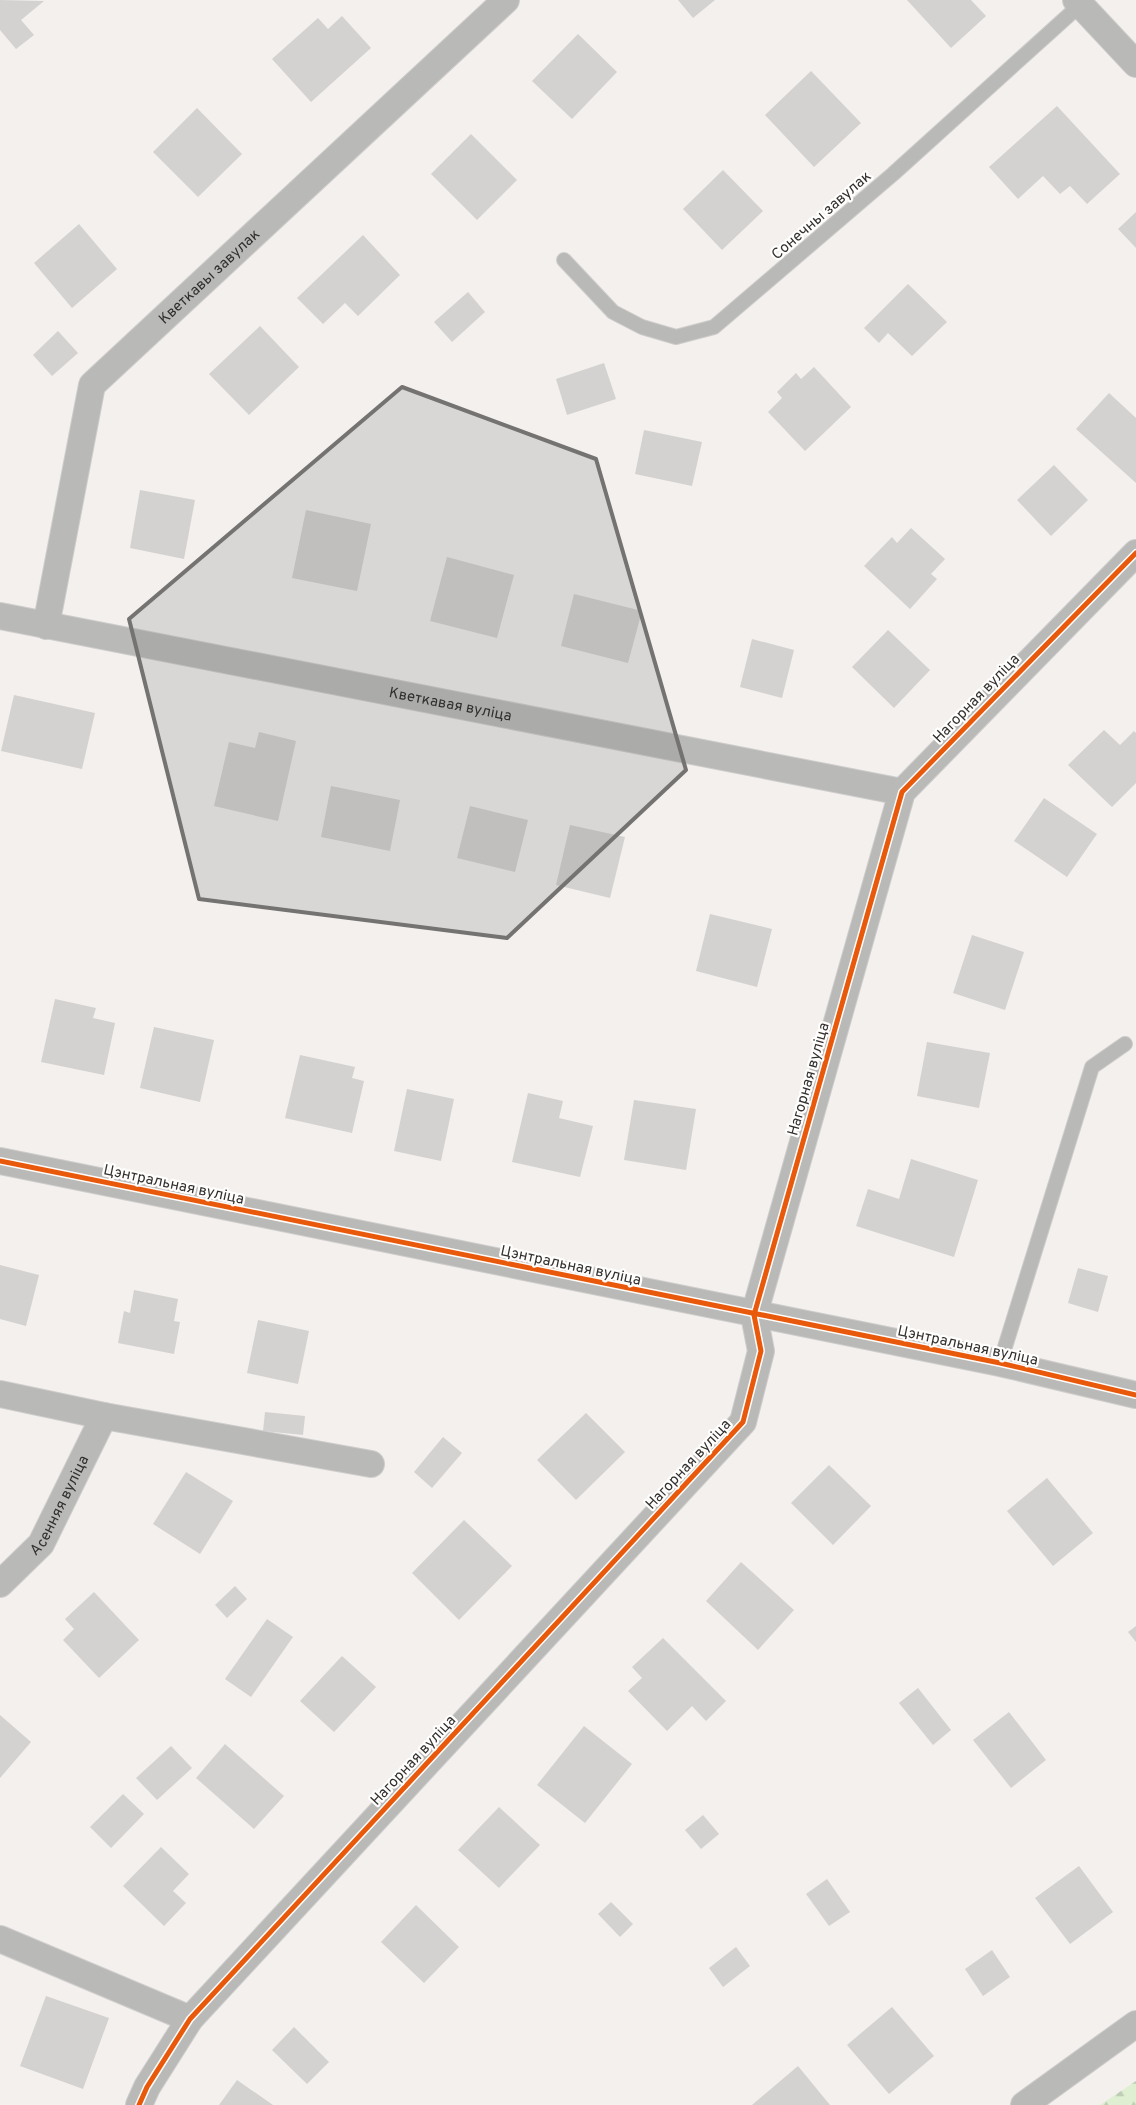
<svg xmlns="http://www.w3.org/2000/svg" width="1136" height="2105" viewBox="0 0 1136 2105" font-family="Overpass,sans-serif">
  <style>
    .forest { fill: url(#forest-firs) }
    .building { fill: #d4d2d0 }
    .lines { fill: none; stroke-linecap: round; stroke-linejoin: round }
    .lane-casing { stroke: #cfcdcc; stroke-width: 16 }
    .street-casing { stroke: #cfcdcc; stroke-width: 28 }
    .lane { stroke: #b9b9b8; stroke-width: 14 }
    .street { stroke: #b9b9b8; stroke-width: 26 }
    .cycleway-casing { stroke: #fffefd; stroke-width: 8 }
    .cycleway { stroke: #e8590c; stroke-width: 5 }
    .marked { fill: #757372; fill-opacity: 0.2; stroke: #757372; stroke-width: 4; stroke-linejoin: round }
    .labels { text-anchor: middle; stroke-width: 4.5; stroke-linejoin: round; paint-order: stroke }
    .street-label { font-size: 15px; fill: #31302f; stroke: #fffefd }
  </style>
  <defs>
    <pattern id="forest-firs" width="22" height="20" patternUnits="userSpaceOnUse" patternTransform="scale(1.25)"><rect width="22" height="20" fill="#deefd2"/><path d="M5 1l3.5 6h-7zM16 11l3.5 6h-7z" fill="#bfcdb5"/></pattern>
  </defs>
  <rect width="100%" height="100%" fill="#f3f0ee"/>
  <path class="forest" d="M1136,2081V2105H1100Z"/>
  <g class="building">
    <path d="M0,0L44,1L21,20L34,35L16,49L0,30Z"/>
    <path d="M678,0H715L693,18Z"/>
    <path d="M907,0H971L986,16L951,48Z"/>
    <path d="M342,16L371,48L311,102L272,59L318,18L328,29Z"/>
    <path d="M578,34L617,72L572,119L532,81Z"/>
    <path d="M811,71L861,123L814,167L765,115Z"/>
    <path d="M1057,106L1120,174L1087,204L1070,186L1060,194L1043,176L1018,199L989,167Z"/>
    <path d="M197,108L242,154L198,197L153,152Z"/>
    <path d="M471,134L517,180L477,220L431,174Z"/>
    <path d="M723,170L763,211L722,250L683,209Z"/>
    <path d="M1136,212V248L1118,229Z"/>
    <path d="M79,224L117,269L72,308L34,263Z"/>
    <path d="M363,235L400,275L358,316L345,303L323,324L297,298Z"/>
    <path d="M908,284L947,322L912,356L888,333L879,343L864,328Z"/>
    <path d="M468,292L485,312L452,342L434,322Z"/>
    <path d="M260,326L299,367L249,415L209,374Z"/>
    <path d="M58,331L78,353L52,376L33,355Z"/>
    <path d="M604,363L616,399L567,415L556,379Z"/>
    <path d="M814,367L851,407L805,451L768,412L782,398L777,392L796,373L801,379Z"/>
    <path d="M1109,393L1136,418V483L1076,429Z"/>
    <path d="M644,430L702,442L692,486L635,474Z"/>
    <path d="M1054,465L1088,500L1051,536L1017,500Z"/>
    <path d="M140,490L195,500L184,559L130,548Z"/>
    <path d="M306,510L371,524L357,591L292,578Z"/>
    <path d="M911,528L945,559L931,574L937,579L910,609L864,566L892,537L897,543Z"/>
    <path d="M447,557L514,575L497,638L430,621Z"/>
    <path d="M574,594L642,611L628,663L561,646Z"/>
    <path d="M888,630L930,670L894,708L852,667Z"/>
    <path d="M752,639L794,650L782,698L740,687Z"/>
    <path d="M14,695L95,713L82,769L1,751Z"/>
    <path d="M1104,730L1120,745L1134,731L1136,733V783L1112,807L1068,765Z"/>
    <path d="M259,732L296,741L278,821L214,806L229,742L255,748Z"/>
    <path d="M331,786L400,800L390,851L321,837Z"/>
    <path d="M1044,798L1097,834L1067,877L1014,841Z"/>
    <path d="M470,806L528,820L515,872L457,858Z"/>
    <path d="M570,825L625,837L610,898L556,885Z"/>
    <path d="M710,914L772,929L757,987L696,971Z"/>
    <path d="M972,935L1024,952L1005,1010L953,993Z"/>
    <path d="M55,999L96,1008L93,1018L115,1023L104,1075L41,1062Z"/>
    <path d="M154,1027L214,1040L200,1102L140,1088Z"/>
    <path d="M927,1042L990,1053L979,1108L917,1096Z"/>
    <path d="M300,1055L355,1067L352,1078L364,1081L352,1133L285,1118Z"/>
    <path d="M407,1089L454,1099L441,1161L394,1151Z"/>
    <path d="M528,1093L563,1101L559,1118L593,1126L580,1177L512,1162Z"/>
    <path d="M634,1100L696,1109L686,1170L624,1160Z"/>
    <path d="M911,1159L978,1180L954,1257L856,1226L868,1189L899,1199Z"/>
    <path d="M0,1265L39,1275L26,1326L0,1319Z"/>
    <path d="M1078,1268L1108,1276L1098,1312L1068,1303Z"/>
    <path d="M134,1290L178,1299L174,1321L180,1322L174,1354L118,1343L124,1311L130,1313Z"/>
    <path d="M258,1320L309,1331L298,1384L247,1373Z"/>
    <path d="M265,1412L305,1416L303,1435L263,1431Z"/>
    <path d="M586,1413L625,1452L576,1500L537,1460Z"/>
    <path d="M443,1437L462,1453L432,1488L414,1472Z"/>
    <path d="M829,1465L871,1506L833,1545L791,1503Z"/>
    <path d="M186,1472L233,1501L200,1554L153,1524Z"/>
    <path d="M1047,1478L1093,1533L1053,1566L1007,1511Z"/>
    <path d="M464,1520L512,1566L459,1620L412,1573Z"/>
    <path d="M741,1562L794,1610L758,1650L706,1601Z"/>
    <path d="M235,1586L247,1599L227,1618L215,1605Z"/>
    <path d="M94,1592L139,1640L99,1678L63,1640L74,1629L65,1619Z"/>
    <path d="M267,1619L293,1637L251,1697L225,1679Z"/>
    <path d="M1136,1626V1642L1128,1632Z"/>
    <path d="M663,1638L726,1701L706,1721L692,1706L667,1731L628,1691L642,1678L632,1667Z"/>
    <path d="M342,1656L376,1687L334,1732L300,1701Z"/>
    <path d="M918,1688L951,1730L933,1745L899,1703Z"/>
    <path d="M1009,1712L1046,1760L1011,1788L973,1740Z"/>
    <path d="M0,1715L31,1742L0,1778Z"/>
    <path d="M584,1726L632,1764L585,1823L537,1785Z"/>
    <path d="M225,1744L284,1796L254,1829L196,1778Z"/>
    <path d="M171,1746L192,1768L157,1800L136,1778Z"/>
    <path d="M123,1794L144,1814L111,1848L90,1827Z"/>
    <path d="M499,1807L540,1845L499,1888L458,1850Z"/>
    <path d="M703,1815L719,1834L701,1849L685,1830Z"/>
    <path d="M161,1847L189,1874L173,1891L186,1903L164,1926L123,1886Z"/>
    <path d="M1079,1866L1113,1912L1070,1944L1035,1898Z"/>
    <path d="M827,1879L850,1912L829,1926L806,1894Z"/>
    <path d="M611,1902L633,1924L620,1937L598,1914Z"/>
    <path d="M416,1905L459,1947L424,1983L381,1942Z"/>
    <path d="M736,1947L750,1966L723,1987L709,1968Z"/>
    <path d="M992,1950L1010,1977L983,1996L965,1969Z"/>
    <path d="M46,1996L109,2018L83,2089L20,2066Z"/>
    <path d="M892,2007L934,2056L889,2094L847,2045Z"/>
    <path d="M294,2027L329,2062L307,2084L272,2050Z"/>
    <path d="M798,2066L830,2105H752Z"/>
    <path d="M237,2080L273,2105H219Z"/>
  </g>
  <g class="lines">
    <defs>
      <g id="lane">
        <path d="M564,260L613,312L642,327L676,337L714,327L893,174L1080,5"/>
        <path d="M1000,1363L1092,1067L1125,1044"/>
      </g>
      <g id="street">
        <path d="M1076,0L1136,64"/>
        <path id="s1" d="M0,616L902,792"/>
        <path id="s2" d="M46,626L92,385L506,0"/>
        <path d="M0,1161L1000,1363L1136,1395"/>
        <path d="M0,1394L104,1416L371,1464"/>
        <path id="s3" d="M0,1584L41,1544L104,1416"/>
        <path d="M0,1939L190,2019"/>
        <path d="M139,2105L147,2087L190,2019L743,1422L761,1351L754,1315L902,792L1136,553"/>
        <path d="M1024,2105L1136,2024"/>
      </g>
    </defs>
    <use href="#lane" class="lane-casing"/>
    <use href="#street" class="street-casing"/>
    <use href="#lane" class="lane"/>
    <use href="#street" class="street"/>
    <defs>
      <g id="cycleway">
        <path d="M0,1161L1000,1363L1136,1395"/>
        <path d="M139,2105L147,2087L190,2019L743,1422L761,1351L754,1315L902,792L1136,553"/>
      </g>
    </defs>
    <use href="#cycleway" class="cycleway-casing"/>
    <use href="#cycleway" class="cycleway"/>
  </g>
  <path class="marked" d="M402,387L596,459L686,770L507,938L199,899L129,619Z"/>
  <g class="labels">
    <g class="street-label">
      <text transform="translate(821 215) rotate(-41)" y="5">Сонечны завулак</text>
      <text dy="5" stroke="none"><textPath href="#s2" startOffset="405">Кветкавы завулак</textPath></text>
      <text transform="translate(976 698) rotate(-46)" y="5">Нагорная вуліца</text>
      <text dy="5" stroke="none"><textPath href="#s1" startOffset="459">Кветкавая вуліца</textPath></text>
      <text transform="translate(808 1079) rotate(-74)" y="5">Нагорная вуліца</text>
      <text transform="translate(174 1184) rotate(12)" y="5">Цэнтральная вуліца</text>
      <text transform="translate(571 1265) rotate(12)" y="5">Цэнтральная вуліца</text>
      <text transform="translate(968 1345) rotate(12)" y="5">Цэнтральная вуліца</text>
      <text transform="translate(688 1464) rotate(-47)" y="5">Нагорная вуліца</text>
      <text dy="5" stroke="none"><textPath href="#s3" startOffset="100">Асенняя вуліца</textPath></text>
      <text transform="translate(413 1760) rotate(-47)" y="5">Нагорная вуліца</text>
    </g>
  </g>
</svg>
